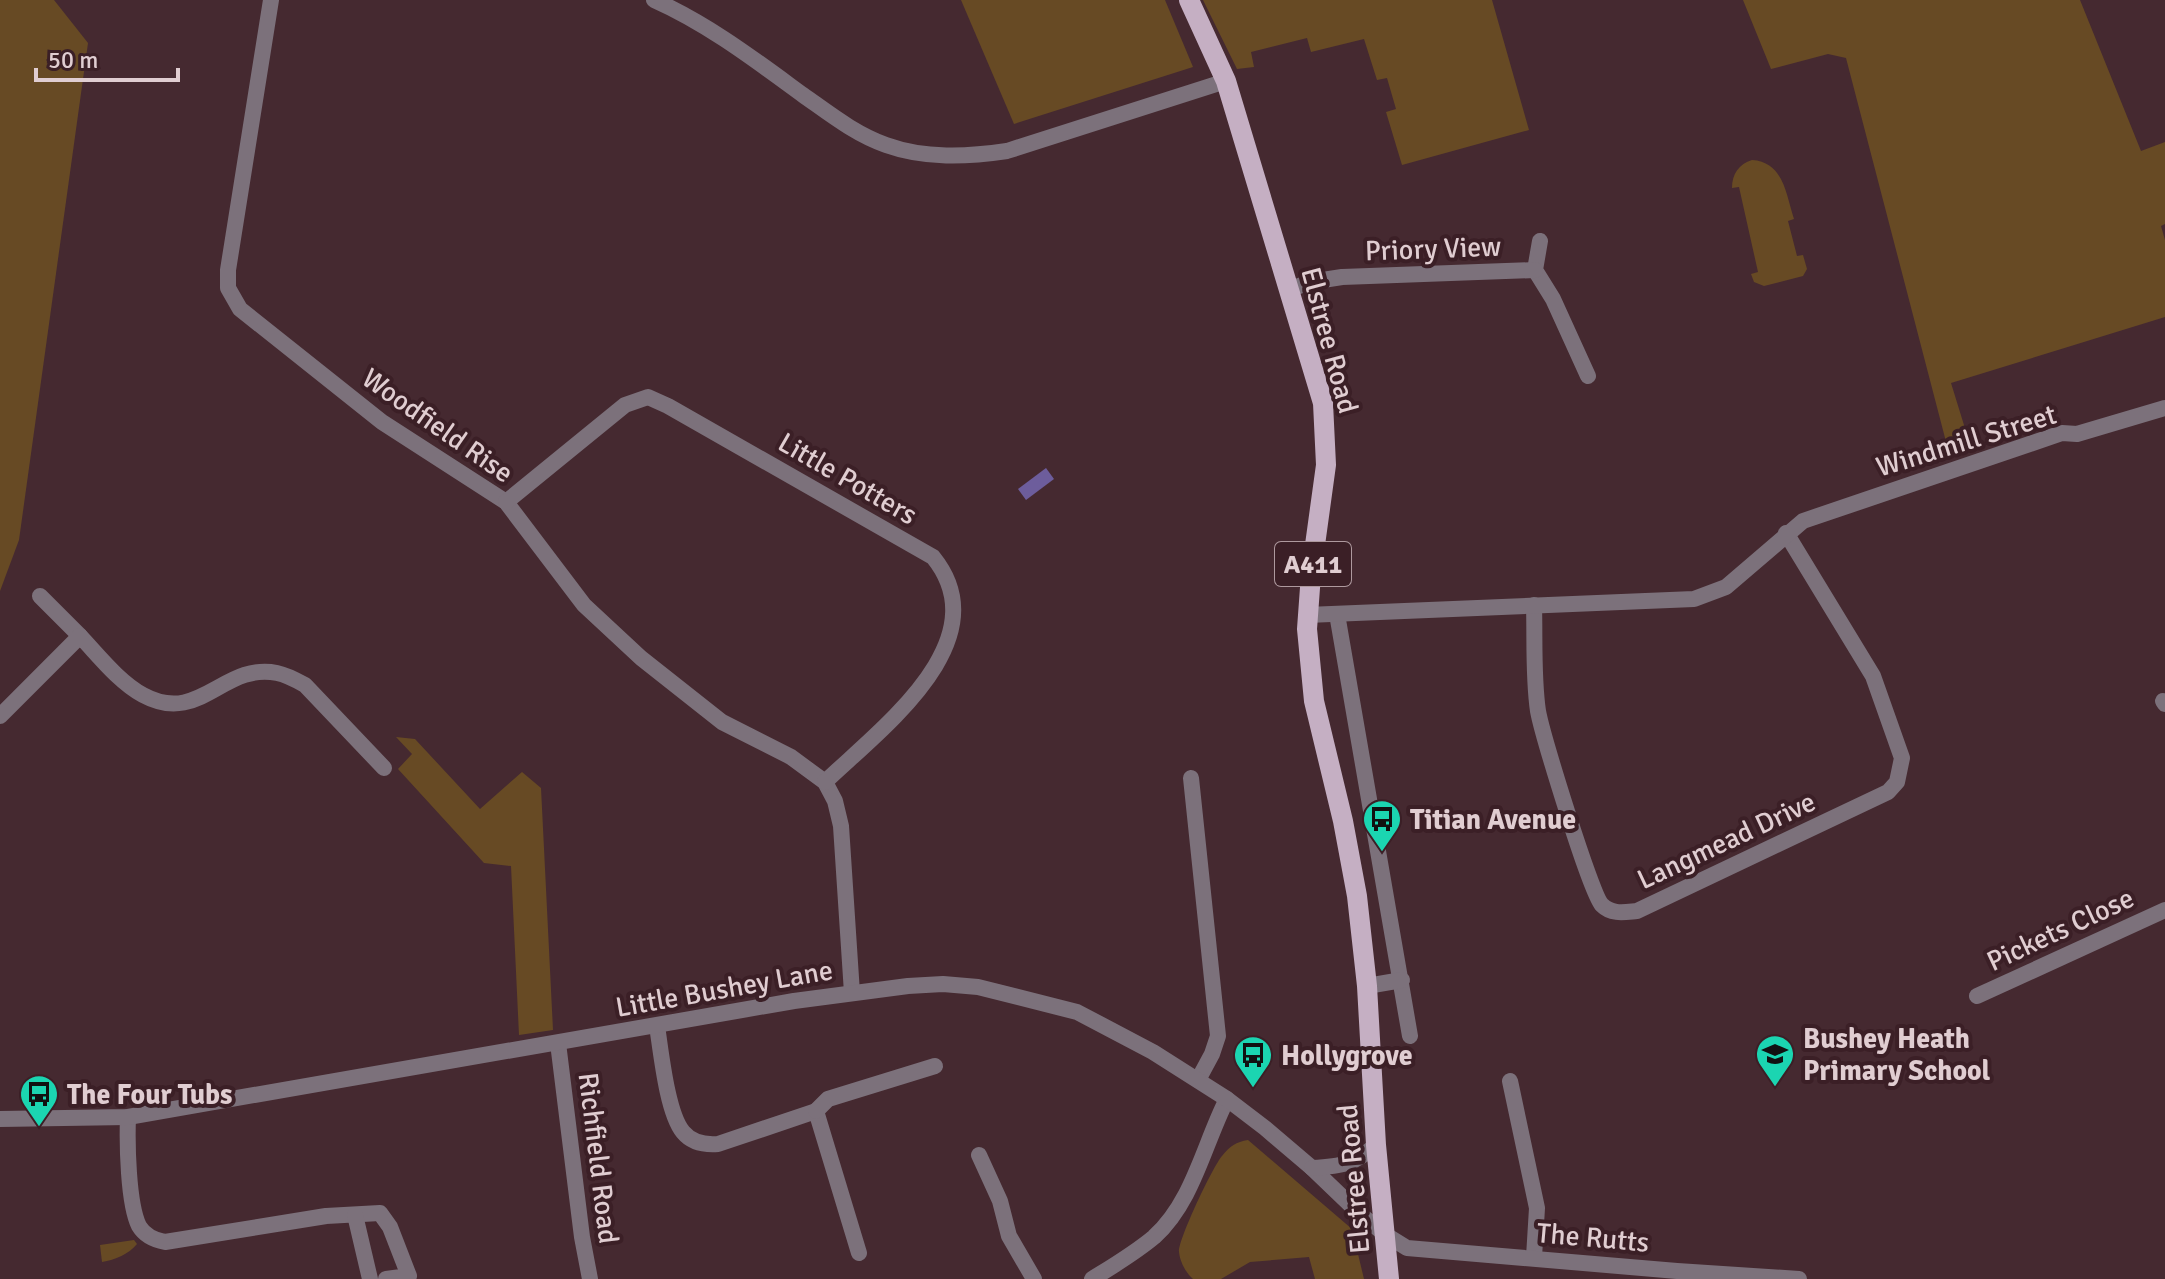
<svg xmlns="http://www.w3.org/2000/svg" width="2165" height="1279" viewBox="0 0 2165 1279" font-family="Signika,sans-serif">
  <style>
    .green { fill: #674a24 }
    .water { fill: #6d5d9c }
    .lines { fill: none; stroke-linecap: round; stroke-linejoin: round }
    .minor { stroke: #7c717b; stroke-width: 16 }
    .tertiary { stroke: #7c717b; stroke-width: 16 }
    .primary { stroke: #c5afc3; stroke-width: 20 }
    .labels { text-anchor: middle; stroke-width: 8; stroke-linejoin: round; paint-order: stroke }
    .shield { fill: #3b1f26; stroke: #ae999e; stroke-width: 2 }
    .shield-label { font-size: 26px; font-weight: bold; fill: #e0cdd1 }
    .street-label { font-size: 28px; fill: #e0cdd1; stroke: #3b1f26 }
    .poi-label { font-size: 28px; font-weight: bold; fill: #e0cdd1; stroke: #3b1f26; text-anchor: start }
  </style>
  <rect width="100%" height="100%" fill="#452930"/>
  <g class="green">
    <path d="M0,0H54L88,43L19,540L0,591Z"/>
    <path d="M961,0H1165L1193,67L1014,124Z"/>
    <path d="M1203,0H1492L1529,130L1402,165L1386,112L1396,109L1387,78L1377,80L1364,39L1311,52L1307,38L1251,52L1254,67L1237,69Z"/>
    <path d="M1743,0H2080L2141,151L2165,142V224L2161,226L2165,240V317L1951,383L1972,451L1950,457L1846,58L1828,54L1771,69Z"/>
    <path d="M1752,160C1784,162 1786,195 1794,219L1788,221L1797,256L1803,255L1807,269L1803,276L1764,286L1754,282L1751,274L1758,272L1739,187L1732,188C1732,174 1739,164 1752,160Z"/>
    <path d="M396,737L415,739L480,809L522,772L541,788L553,1030L519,1035L511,866L484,863L398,769L412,754Z"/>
    <path d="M1248,1140L1352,1229L1364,1279H1315L1309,1257L1250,1262L1221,1279H1193C1186,1273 1180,1262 1179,1252C1178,1240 1213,1166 1222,1156C1230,1146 1236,1142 1248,1140Z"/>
    <path d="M134,1240L137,1244C129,1254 115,1260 102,1262L100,1245Z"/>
  </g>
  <path class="water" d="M1046,468L1054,479L1026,500L1018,489Z"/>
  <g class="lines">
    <g class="minor">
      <path d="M271,0L228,270V288L240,309L382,422L506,502L584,605L641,658L722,722L791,757L825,782L835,801L841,826L852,993"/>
      <path d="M654,0C708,24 755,60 803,95C830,114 855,134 886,145C925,159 967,157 1007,151L1226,81"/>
      <path d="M1540,241L1535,270L1553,299L1588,376"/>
      <path d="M1288,290L1310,282L1342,277L1535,270"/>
      <path d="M506,502L625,405L648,397L668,406L933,557C1001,641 880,729 825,782"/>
      <path d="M40,596L80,636"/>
      <path d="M1534,605C1535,640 1533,677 1538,711C1542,733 1591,895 1602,905C1612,915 1625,912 1637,911L1888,792L1897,782L1902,758L1873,676L1786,533"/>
      <path d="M1337,614L1410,1036"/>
      <path d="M1307,615L1694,599L1726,587L1803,521L2062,433L2077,434L2165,408"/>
      <path d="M2163,701L2165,704"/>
      <path d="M0,716L80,636C99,656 119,682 143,695C200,726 223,662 277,673C287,675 296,680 305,685L384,768"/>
      <path d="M1191,778L1218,1036L1212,1054L1198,1080"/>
      <path d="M1367,986L1402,980"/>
      <path d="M1977,996L2165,910"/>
      <path d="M657,1026C661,1051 667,1113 683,1132C692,1143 705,1145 718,1144L816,1111L859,1253"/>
      <path d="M558,1043L582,1237L590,1279"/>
      <path d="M1510,1081L1537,1208L1534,1257"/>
      <path d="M816,1111L828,1099L935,1066"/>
      <path d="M128,1117C127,1143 128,1204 139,1226C145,1236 154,1240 165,1242L326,1216L380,1213L390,1227L409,1276L386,1279"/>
      <path d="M979,1155L1000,1201L1009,1236L1034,1279"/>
      <path d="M355,1215L370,1279"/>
      <path d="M1092,1279C1113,1266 1135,1253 1154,1237C1193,1202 1204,1144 1227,1099"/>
    </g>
    <g class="tertiary">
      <path d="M0,1119L128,1117L794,1001L908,986L943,984L978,987L1077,1012L1153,1052L1227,1099L1265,1128L1312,1168L1361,1215L1386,1235L1407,1248L1677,1271L1799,1279"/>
      <path d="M1312,1168C1342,1166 1353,1165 1376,1145"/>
    </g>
    <path class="primary" d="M1189,0L1226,81L1323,403L1326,465L1311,574L1307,629L1314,701L1343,821L1357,896L1367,986L1376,1145L1389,1279"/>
  </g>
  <defs>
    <symbol id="bus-pin" viewBox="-11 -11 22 30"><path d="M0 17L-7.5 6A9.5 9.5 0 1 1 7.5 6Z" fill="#1bd5b1" stroke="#3b1f26"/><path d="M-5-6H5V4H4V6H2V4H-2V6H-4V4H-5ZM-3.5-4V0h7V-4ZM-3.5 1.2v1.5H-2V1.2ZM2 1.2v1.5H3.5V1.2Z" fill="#111"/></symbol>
    <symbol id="school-pin" viewBox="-11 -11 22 30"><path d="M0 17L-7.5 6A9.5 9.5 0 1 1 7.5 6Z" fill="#1bd5b1" stroke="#3b1f26"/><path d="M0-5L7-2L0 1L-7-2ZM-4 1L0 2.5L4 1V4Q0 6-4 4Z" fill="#111"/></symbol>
  </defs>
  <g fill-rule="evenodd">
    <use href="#bus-pin" x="1360" y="797" width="44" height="60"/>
    <use href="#school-pin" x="1753" y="1032" width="44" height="60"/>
    <use href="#bus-pin" x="1231" y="1033" width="44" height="60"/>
    <use href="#bus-pin" x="17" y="1072" width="44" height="60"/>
  </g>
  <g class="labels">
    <rect class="shield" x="1275" y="542" width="76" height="44" rx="6"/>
    <g class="shield-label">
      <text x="1313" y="573">A411</text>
    </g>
    <g class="street-label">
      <text transform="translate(1433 248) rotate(-2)" y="10">Priory View</text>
      <text transform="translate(1330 340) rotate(75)" y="10">Elstree Road</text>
      <text transform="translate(438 425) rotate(35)" y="10">Woodfield Rise</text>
      <text transform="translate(1966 440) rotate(-17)" y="10">Windmill Street</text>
      <text transform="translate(848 478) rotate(30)" y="10">Little Potters</text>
      <text transform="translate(1726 840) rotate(-25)" y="10">Langmead Drive</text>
      <text transform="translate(2060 929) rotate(-25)" y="10">Pickets Close</text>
      <text transform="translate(724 988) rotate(-10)" y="10">Little Bushey Lane</text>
      <text transform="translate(599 1158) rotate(83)" y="10">Richfield Road</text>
      <text transform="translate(1353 1179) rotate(-95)" y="10">Elstree Road</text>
      <text transform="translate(1593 1237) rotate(5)" y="10">The Rutts</text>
    </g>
    <g class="poi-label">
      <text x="1410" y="829">Titian Avenue</text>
      <text x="1803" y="1048">Bushey Heath<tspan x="1803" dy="32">Primary School</tspan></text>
      <text x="1281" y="1065">Hollygrove</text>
      <text x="67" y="1104">The Four Tubs</text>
    </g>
  </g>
  <path d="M36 68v12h142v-12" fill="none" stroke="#e0cdd1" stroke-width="4"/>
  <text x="48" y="68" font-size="24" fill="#e0cdd1" stroke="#3b1f26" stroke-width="6" paint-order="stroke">50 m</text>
</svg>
